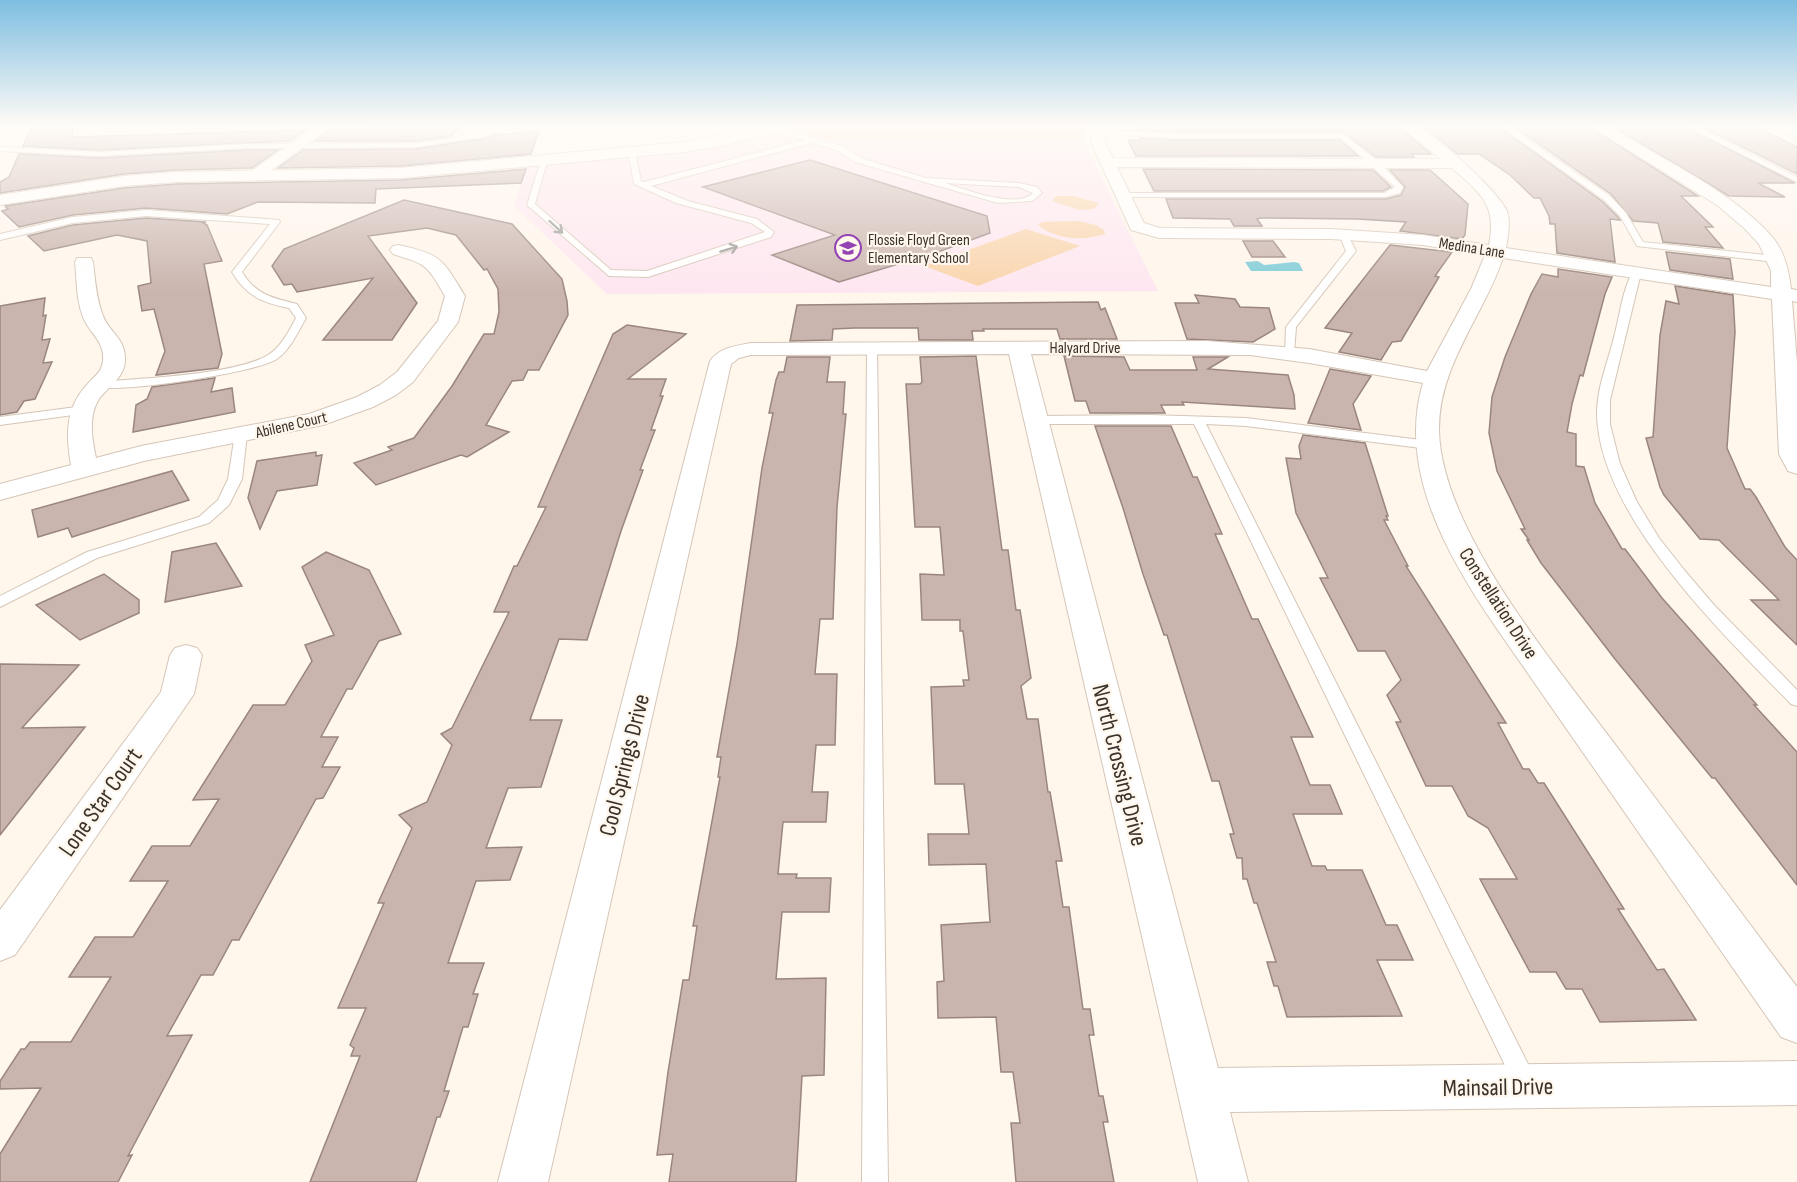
<svg xmlns="http://www.w3.org/2000/svg" width="1797" height="1182" viewBox="0 0 1797 1182" font-family="'Sofia Sans Condensed',sans-serif">
  <style>
    .education { fill: #fee6f0 }
    .green { fill: #f9d4ac }
    .water { fill: #80ccd7 }
    .building { fill: #cab4ae; stroke: #9a8680; stroke-width: 1.5 }
    .lines { fill: none; stroke-linecap: round; stroke-linejoin: round }
    .lane-casing { stroke: #d5c6b7; stroke-width: 2 }
    .street-casing { stroke: #d5c6b7; stroke-width: 2 }
    .secondary-casing { stroke: #d5c6b7; stroke-width: 2 }
    .lane { fill: #fff; fill-rule: evenodd }
    .street { fill: #fff; fill-rule: evenodd }
    .secondary { fill: #fff; fill-rule: evenodd }
    .oneway { stroke: #9c9996 }
    .labels { text-anchor: middle; stroke-width: 4.5; stroke-linejoin: round; paint-order: stroke }
    .far-poi-label { font-size: 16px; fill: #38332d; stroke: #fff6ec; text-anchor: start }
    .far-street-label { font-size: 16px; fill: #38332d; stroke: #fff6ec }
    .street-label { font-size: 20px; fill: #38332d; stroke: #fff6ec }
    .near-street-label { font-size: 24px; fill: #38332d; stroke: #fff6ec }
  </style>
  <rect width="100%" height="100%" fill="#fff6ec"/>
  <path class="education" d="M789,130L825,139L1082,138L1158,291L607,294L514,206L526,166L688,149L744,141Z"/>
  <g class="green">
    <path d="M798,126H1088L1082,138L825,139L789,130Z"/>
    <path d="M1056,196H1073L1099,203L1094,209L1079,210L1052,201Z"/>
    <path d="M1078,221L1096,225L1104,230L1105,234C1084,241 1056,240 1038,225L1042,222Z"/>
    <path d="M1026,229L1080,246L978,286L924,266Z"/>
  </g>
  <path class="water" d="M1258,261L1264,265L1294,262L1299,263L1303,271H1251L1245,262Z"/>
  <g class="building">
    <path d="M32,126H74L72,137L306,130L290,141L99,150L23,146Z"/>
    <path d="M462,126L451,136L416,141H315L330,130H364L368,127Z"/>
    <path d="M1136,126H1398L1431,154H1411L1414,157H1376L1343,132H1178L1137,130Z"/>
    <path d="M1420,126H1498L1603,202L1618,217L1620,220L1610,219L1615,262L1557,253L1555,224H1550L1549,216L1540,198H1534L1510,175L1479,154H1458Z"/>
    <path d="M1513,126H1588L1698,196H1681L1713,227H1705L1723,248L1663,242L1658,223L1633,221L1611,194Z"/>
    <path d="M1612,126H1684L1795,183H1758L1785,197L1729,196Z"/>
    <path d="M1701,126H1754L1797,147V174Z"/>
    <path d="M539,131L531,154L401,166L278,168L303,150L416,149L481,139L495,135Z"/>
    <path d="M1140,138L1178,140H1340L1358,156H1136L1128,140H1141Z"/>
    <path d="M247,150H278L252,168L176,170L124,174L0,193V182L9,177L19,154L99,158Z"/>
    <path d="M810,160L987,216L990,233L938,252L839,282L772,255L835,235L703,187Z"/>
    <path d="M526,169L521,183L376,189L375,203L258,202L227,214L146,208L73,215L19,227L2,211L8,209L5,206L124,188L176,184L401,180Z"/>
    <path d="M1143,169L1373,170L1391,187L1383,191H1154Z"/>
    <path d="M1390,170H1430L1468,204L1465,235L1462,239L1400,231L1406,222L1357,219L1260,218L1257,219L1262,226H1234L1230,219L1173,218L1166,199H1386L1401,195L1405,187Z"/>
    <path d="M404,200L512,224L562,279L567,301L568,315L539,370H528L523,380L512,381L486,425L509,432L467,457L461,455L376,485L354,463L392,450L388,447L414,438L452,386L484,334H494L499,312L498,289L487,269L484,270L456,235L427,228L368,236L417,303L392,340H323L373,278L297,292L292,284L284,285L272,266L284,249Z"/>
    <path d="M146,218L206,222L203,223L207,225L222,261L204,264L222,354L218,368L156,375L165,351L154,309L142,311L138,286L151,283L147,241L117,235L44,251L28,236L73,225Z"/>
    <path d="M1243,241H1273L1285,257H1252Z"/>
    <path d="M1390,245L1452,252L1435,276L1439,277L1401,341L1392,342L1381,360L1339,352L1352,333L1325,328Z"/>
    <path d="M1666,252L1730,259L1733,279L1670,270Z"/>
    <path d="M1558,269L1612,277L1605,294L1583,376L1580,375L1572,404L1567,432L1576,434V466L1584,467L1595,503L1622,549H1625L1662,598L1757,705H1754L1797,752V885L1715,778H1712L1615,659L1541,563L1527,540H1529L1521,529H1525L1497,471L1489,433L1492,397L1505,357L1531,294L1542,274L1558,277Z"/>
    <path d="M1675,286L1733,295L1735,332L1727,448L1745,489H1750L1756,497L1785,547L1797,560V645L1751,600H1779L1719,540L1700,539L1664,495L1660,487L1646,438L1653,437L1660,335L1666,301L1679,304Z"/>
    <path d="M1195,295L1235,299L1240,307L1269,308L1275,329L1253,342L1187,339L1175,303H1199Z"/>
    <path d="M45,298L43,316L46,315L42,340L50,339L43,363L52,362L35,399L24,401L17,412L0,415V306Z"/>
    <path d="M1098,302L1101,310L1105,308L1117,339H1060L1057,329H983L984,331H972L973,340H919L918,328H854L833,329L832,340L790,341L797,305Z"/>
    <path d="M627,325L686,334L628,379H666L660,396H663L651,430H655L640,470H643L621,531L587,640L559,639L530,720H562L541,787L508,788L486,848L522,847L510,880L476,881L448,963H484L473,994H478L468,1027H463L444,1091H449L440,1117H437L416,1182H310L360,1056H351L354,1048L350,1045L366,1008H338L384,903H378L412,828L399,815L427,802L452,745L441,734L452,728L509,612H494L514,566H517L546,507H538L613,334Z"/>
    <path d="M976,356L1002,550H1008L1016,610H1020L1031,678L1021,686L1027,719H1038L1048,792H1050L1062,861H1056L1063,907H1069L1083,1009H1090L1094,1035H1089L1099,1096H1103L1108,1122H1103L1114,1182H1016L1011,1123H1020L1013,1072H1001L996,1017L938,1018L937,982L944,981L941,925L990,922L986,864L929,865L928,834H969L964,784H935L931,687L964,686L963,680H969L963,631H960V620H922L920,574L944,575L940,527H915L906,384H920L922,382L920,357Z"/>
    <path d="M1064,356L1124,357L1130,370H1197L1193,357H1228L1208,369L1288,375L1294,395L1295,409L1182,402L1184,405H1161L1165,413H1090L1086,401H1075Z"/>
    <path d="M787,357H830L827,382H845L843,414H846L837,507L833,619H820L815,674H837L835,745H816L812,792H828L826,822H783L778,874H797L796,878H831L829,912H782L776,979L826,978L824,1075L802,1076L796,1182H669L673,1154L657,1155L668,1072L683,980H689L697,926H693L720,777H718L721,757H717L737,644L762,468L773,413H769L776,380L779,372H784Z"/>
    <path d="M1330,369L1371,376L1353,404L1361,430L1308,423Z"/>
    <path d="M215,378L211,392L232,388L235,412L133,432L136,405L147,399L152,387Z"/>
    <path d="M1095,426H1171L1193,477H1197L1222,534H1215L1252,619H1258L1313,737H1291L1310,785H1330L1342,814H1293L1312,866H1325L1327,870H1362L1386,925H1397L1413,960H1377L1402,1016L1287,1017L1278,986H1274L1267,962H1276L1257,903H1254L1247,879H1243L1242,858H1237L1230,834H1234L1219,781H1212L1167,635H1164L1143,574L1123,508Z"/>
    <path d="M1303,435L1365,443L1388,516H1386L1388,520H1384L1408,566H1406L1506,723H1498L1523,769H1529L1538,783H1544L1624,909H1618L1657,970L1664,969L1696,1020L1600,1022L1582,989H1566L1556,972H1530L1480,879H1517L1488,828L1468,816L1452,786H1426L1396,722H1401L1387,695L1401,680L1385,651H1358L1320,578H1328L1296,513L1286,458L1301,459L1299,446Z"/>
    <path d="M316,452V456L322,455L317,485L277,491L260,529L248,498L257,461Z"/>
    <path d="M172,471L189,500L72,537L68,528L38,537L32,510Z"/>
    <path d="M216,543L242,586L165,602L172,552Z"/>
    <path d="M326,552L369,570L401,634L379,641L352,689H347L321,737H338L322,767H340L323,798L316,799L239,940H232L213,975H201L167,1036L192,1035L128,1156L132,1155L118,1182H0V1154L41,1088L0,1089V1081L21,1049H25L30,1042H71L111,977H69L95,937H133L168,881H130L152,846H190L219,799L193,800L253,705H285L312,661L305,645L334,635L302,567Z"/>
    <path d="M104,574L139,600V613L80,640L36,605Z"/>
    <path d="M0,664L79,665L22,728L85,727L0,835Z"/>
  </g>
  <g class="lines">
    <defs>
      <g id="lane">
        <path d="M9,126H17L0,138V133Z"/>
        <path d="M502,126H513L481,137L416,147L247,148L99,156L0,151V147L99,152L247,144L416,143L449,139Z"/>
        <path d="M1500,126H1508L1610,196L1626,213L1643,242L1775,256L1780,259L1775,262L1637,246L1620,216L1604,200Z"/>
        <path d="M1686,126H1695L1797,177V182Z"/>
        <path d="M773,127L842,146L861,158L926,178L1019,183L1037,187L1042,193L1032,201L998,203L855,162L836,150L812,143L651,186L688,201L757,219L774,232L771,237L648,277L609,276L527,205L541,160L548,158L535,204L611,270L647,271L765,232L751,223L676,203L634,184L628,150L635,152L641,181L644,182L805,140L771,130ZM945,183L1019,187L1033,193C1017,210 965,189 945,183Z"/>
        <path d="M1099,130L1178,134H1343L1379,162L1403,187L1400,193L1385,197H1125L1121,195L1122,193H1384L1395,187L1341,138H1178L1097,133Z"/>
        <path d="M146,210L279,220L280,222L242,272C255,294 272,298 297,304L306,318C298,332 290,350 277,359C255,373 122,393 96,387V383L100,382C141,378 235,375 268,355C281,347 289,331 296,318L289,308C263,303 246,296 232,272L270,224L146,216L73,223L0,240V234L73,217Z"/>
        <path d="M1340,232H1346L1356,251L1296,327L1294,353L1293,355H1285L1286,327L1346,251L1339,234Z"/>
        <path d="M1633,271L1641,273L1610,400V424L1620,464L1637,502L1659,538L1685,571L1714,605L1797,690V706L1791,704C1724,635 1598,515 1597,413C1597,387 1608,362 1614,337C1620,315 1622,291 1633,271Z"/>
        <path d="M872,345L877,348L888,1182H862L867,348Z"/>
        <path d="M84,406L88,407V413L0,425V417Z"/>
        <path d="M1150,415L1246,418L1429,441L1435,445L1429,449L1246,426L1206,424L1533,1074L1537,1082L1533,1090L1525,1093L1517,1090L1194,424H1036L1030,420L1036,416Z"/>
        <path d="M241,430L247,434L242,479L229,505L209,523L97,558L0,607V596L87,552L199,517L218,500L228,479L235,434Z"/>
      </g>
      <g id="street">
        <path d="M316,126H332L259,179H249L246,176L249,173Z"/>
        <path d="M1095,126H1109L1105,142L1113,158L1441,159L1400,126C1404,126 1409,126 1414,126C1432,130 1499,192 1507,211C1511,222 1508,236 1506,248L1771,287V271L1759,244L1744,228L1717,205L1590,126H1607C1657,156 1737,194 1773,238C1785,252 1789,272 1791,289L1797,290V302L1792,301L1797,363V474L1788,471L1779,454L1772,299L1503,258C1483,317 1438,366 1439,431C1442,535 1562,672 1623,755C1681,832 1739,910 1797,987V1043L1781,1037L1495,626C1448,557 1397,469 1423,383L1309,363L1250,355L1031,354L1218,1068L1797,1061V1105L1230,1112L1248,1182H1198L1009,354L751,355L739,358L731,364L548,1182H498L710,361C720,347 736,346 751,343L1207,341L1309,349L1427,371L1471,289L1485,255L1423,245L1331,239L1159,238L1131,230L1091,142ZM1117,167L1452,168C1481,194 1497,204 1489,245L1423,235L1331,229L1160,228L1144,223Z"/>
        <path d="M1777,126L1797,128V137L1778,129Z"/>
        <path d="M399,245C443,255 442,259 465,296L458,322L413,382L396,395L373,407L323,425L144,461L0,500V484L71,465C66,436 65,410 85,387C92,378 102,373 103,361C105,341 89,333 83,317C76,299 77,280 75,262L77,258H91L93,262C95,279 96,296 102,313C108,333 126,337 125,361C124,378 108,387 99,399C88,416 92,439 96,458L141,446L309,414L357,397L380,385L397,372L438,321L445,296C426,264 428,265 393,254L390,250L393,246Z"/>
        <path d="M186,645L197,648L202,655L194,694L15,955L0,961V910L161,692L170,655L175,648Z"/>
      </g>
      <path id="secondary" d="M763,126H791L789,129L721,146L684,152L401,178L176,182L124,186L0,205V195L124,176L176,172L401,168L684,142Z"/>
    </defs>
    <use href="#lane" class="lane-casing"/>
    <use href="#street" class="street-casing"/>
    <use href="#secondary" class="secondary-casing"/>
    <use href="#lane" class="lane"/>
    <use href="#street" class="street"/>
    <use href="#secondary" class="secondary"/>
  </g>
  <defs><path id="oneway-shaft" d="M-6 0H5M1.5-3L5.5 0L1.5 3" fill="none" stroke-width="1.6" stroke-linecap="round" stroke-linejoin="round" transform="scale(1.5)"/></defs>
  <g class="oneway">
    <use href="#oneway-shaft" transform="translate(556 227) rotate(42)"/>
    <use href="#oneway-shaft" transform="translate(729 249) rotate(-17)"/>
  </g>
  <linearGradient id="sky" x2="0" y2="1"><stop stop-color="#7ebee1"/><stop offset="0.43" stop-color="#fffbf6"/><stop offset="1" stop-color="#fffbf6" stop-opacity="0"/></linearGradient>
  <rect width="1797" height="292" fill="url(#sky)"/>
  <defs>
    <symbol id="school-ring" viewBox="-11 -11 22 22"><circle r="9.5" fill="#fff6ec" stroke="#9343b3" stroke-width="1.5"/><path d="M0-5L7-2L0 1L-7-2ZM-4 1L0 2.5L4 1V4Q0 6-4 4Z" fill="#9343b3"/></symbol>
  </defs>
  <g fill-rule="evenodd">
    <use href="#school-ring" x="833" y="233" width="30" height="30"/>
  </g>
  <g class="labels">
    <g class="far-poi-label">
      <text x="868" y="245">Flossie Floyd Green<tspan x="868" dy="18">Elementary School</tspan></text>
    </g>
    <g class="far-street-label">
      <text transform="translate(1472 247) rotate(9)" y="6">Medina Lane</text>
      <text x="1085" y="353">Halyard Drive</text>
      <text transform="translate(291 424) rotate(-13)" y="6">Abilene Court</text>
    </g>
    <g class="street-label">
      <text transform="translate(1499 603) rotate(57)" y="7">Constellation Drive</text>
    </g>
    <g class="near-street-label">
      <text transform="translate(624 765) rotate(-76)" y="8">Cool Springs Drive</text>
      <text transform="translate(1120 765) rotate(76)" y="8">North Crossing Drive</text>
      <text transform="translate(100 802) rotate(-55)" y="8">Lone Star Court</text>
      <text transform="translate(1498 1087) rotate(-1)" y="8">Mainsail Drive</text>
    </g>
  </g>
</svg>
